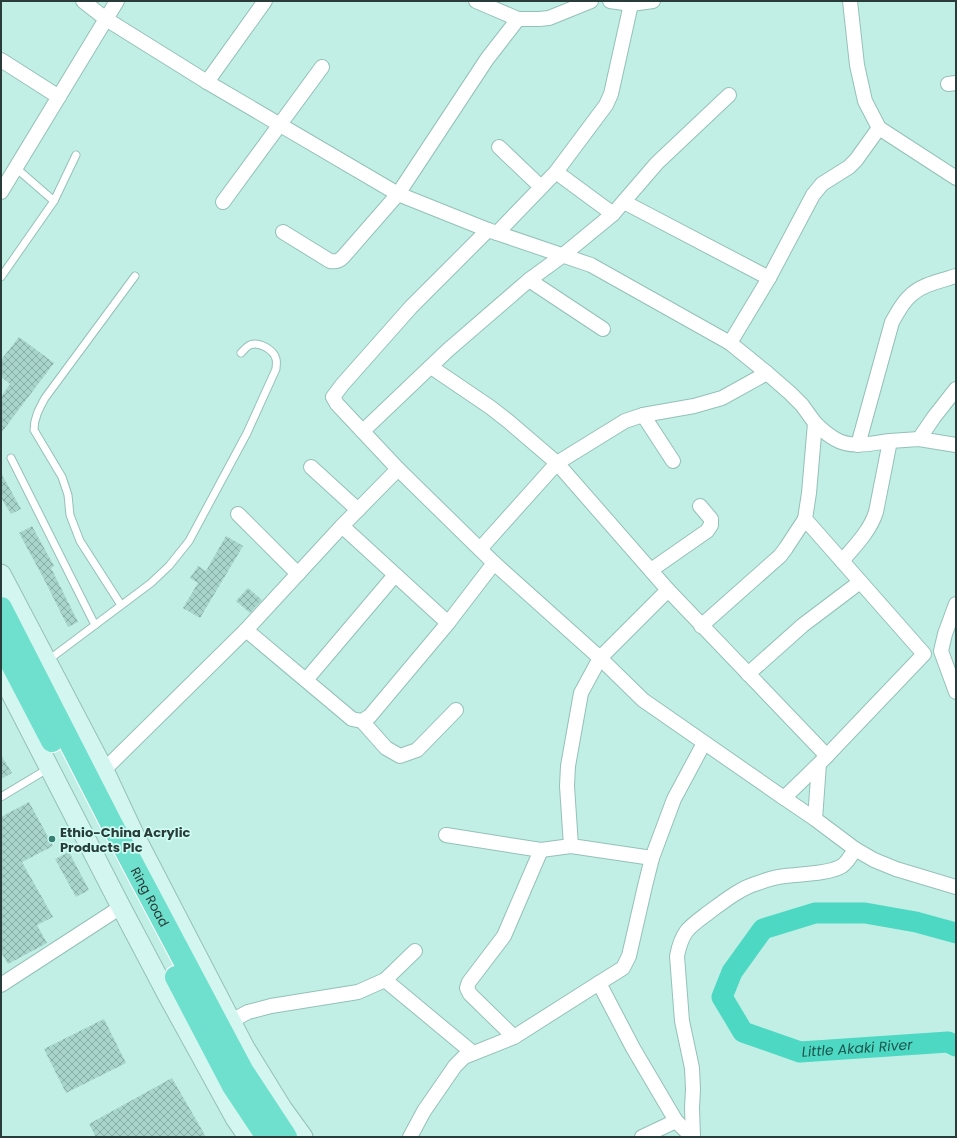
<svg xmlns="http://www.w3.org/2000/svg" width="957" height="1138" viewBox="0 0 957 1138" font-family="Poppins,sans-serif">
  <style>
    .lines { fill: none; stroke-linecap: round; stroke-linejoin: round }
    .river { stroke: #4cd8c3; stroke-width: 21 }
    .building { fill: url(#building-cross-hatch) }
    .lane-casing { stroke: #94c1b7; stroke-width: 9 }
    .street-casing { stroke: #94c1b7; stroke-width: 16 }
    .secondary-casing { stroke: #94c1b7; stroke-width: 21 }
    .highway-casing { stroke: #fff; stroke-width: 24 }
    .lane { stroke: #fff; stroke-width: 7 }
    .street { stroke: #fff; stroke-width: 14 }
    .secondary { stroke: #d4f6f0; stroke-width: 19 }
    .highway { stroke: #6ee0cd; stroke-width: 22 }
    .poi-dot { fill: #397e72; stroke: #cefcf3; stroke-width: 1.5 }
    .labels { text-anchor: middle; stroke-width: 3.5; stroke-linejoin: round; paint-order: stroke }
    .poi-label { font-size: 13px; font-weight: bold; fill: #2a3c39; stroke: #cefcf3; text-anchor: start }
    .street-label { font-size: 13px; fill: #2a3c39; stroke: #cefcf3 }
    .water-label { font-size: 14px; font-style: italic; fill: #1d574e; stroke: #cefcf3 }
  </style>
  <defs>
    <pattern id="building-cross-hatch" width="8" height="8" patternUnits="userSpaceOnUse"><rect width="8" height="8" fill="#a7d4cb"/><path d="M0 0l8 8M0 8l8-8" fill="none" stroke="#88ada6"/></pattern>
  </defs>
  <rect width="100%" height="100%" fill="#c1efe5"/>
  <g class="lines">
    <path class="river" id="s1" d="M956,933L916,922L865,913H815L763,929L732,972L722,997L743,1032L800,1052L948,1042L956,1046"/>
  </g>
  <g class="building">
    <path d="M19,337L54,363L1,433V397L10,384L1,377V360Z"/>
    <path d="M1,473L21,509L11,514L1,498Z"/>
    <path d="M32,526L54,566L51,568L78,622L68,627L44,579L19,533Z"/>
    <path d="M226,536L243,546L200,618L183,608L198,583L190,578L198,566L206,571Z"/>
    <path d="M248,588L262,600L250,613L236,601Z"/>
    <path d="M1,755L12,773L1,779Z"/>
    <path d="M29,802L53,846L22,862L53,917L37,925L47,943L8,964L1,952V817Z"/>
    <path d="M69,852L89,890L76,897L55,859Z"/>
    <path d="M104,1019L126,1063L66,1093L44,1049Z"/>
    <path d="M172,1078L206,1137H96L89,1124Z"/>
  </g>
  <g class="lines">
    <defs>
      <g id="lane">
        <path d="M16,168L54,201"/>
        <path d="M1,277L54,201L76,155"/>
        <path d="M11,458L95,625"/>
        <path d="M121,605L80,541L70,515L68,495L62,477L34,430C34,418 39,409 45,398L135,276"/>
        <path d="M47,661L151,583L169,566L189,541L247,433L276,369C276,366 277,362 276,359C274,350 259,341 250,345C247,346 244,350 241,353"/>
        <path d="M1,797L49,768"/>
      </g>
      <g id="street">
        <path d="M117,1L106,19L207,82L398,194L488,230L591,265L730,343L767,373L790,393L802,405L815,423L809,493L805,519L924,654L819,764L784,798L643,700L600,658L668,590L557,463L508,421L490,407L431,367"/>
        <path d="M476,1L518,19H539L549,18L591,1"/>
        <path d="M610,1L631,4L653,1"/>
        <path d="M850,1L857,65L865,101L879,128"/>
        <path d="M1,60L59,97"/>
        <path d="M207,82L265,1"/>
        <path d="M948,84L956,83"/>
        <path d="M499,147L541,187"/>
        <path d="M556,172L613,214"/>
        <path d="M1,192L106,19L83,1"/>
        <path d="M223,202L322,67"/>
        <path d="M624,202L769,278L730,343"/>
        <path d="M283,232L330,261C336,262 339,261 343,257L398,194L487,59L518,19"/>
        <path d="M497,233L556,172L606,105L611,94L631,4"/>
        <path d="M769,278L813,195L822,184L849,167L856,160L879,128L956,178"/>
        <path d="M529,280L603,329"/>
        <path d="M643,415L673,461"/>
        <path d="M815,423C821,429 828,435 835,439C852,449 872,443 890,441"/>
        <path d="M363,431L448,350L529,280L562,256L613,214L657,163L729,95"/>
        <path d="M919,439L934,417L956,389"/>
        <path d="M858,445L892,322C898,312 902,303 910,296C922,284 941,281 956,276"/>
        <path d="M311,467L358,510"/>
        <path d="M238,514L298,574"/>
        <path d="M342,526L448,623"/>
        <path d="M480,549L557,463L625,421L643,415L694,406L722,398L767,373"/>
        <path d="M842,561C855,546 870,531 876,512L890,441L919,439L956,445"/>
        <path d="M651,570L707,531L711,525V519L700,506"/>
        <path d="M668,590L827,756"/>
        <path d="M956,604L945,634L941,651L956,692"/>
        <path d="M701,626L780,556L786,548L805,519"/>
        <path d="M246,630L352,719L362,721L370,716L448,623L494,563"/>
        <path d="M748,674L803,625L860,582"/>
        <path d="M306,680L395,575"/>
        <path d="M362,721L386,748L400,756L417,750L456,710"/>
        <path d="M104,770L246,630L342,526L398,469"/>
        <path d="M784,798L815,819L855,849L874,860L896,869L956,887"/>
        <path d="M815,819L819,764"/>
        <path d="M446,835L541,850L571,846L567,786L568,766L581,693L600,658L494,563L398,469L337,404L333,397L342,385L411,307L488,230"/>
        <path d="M571,846L652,858"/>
        <path d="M385,980L473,1053"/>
        <path d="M1,985L121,907"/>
        <path d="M231,1021L248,1012L271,1006L358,992L385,980L415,951"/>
        <path d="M514,1037L470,994L467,988L469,982L504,936L541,850"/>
        <path d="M410,1137L424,1111L455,1066L464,1057L514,1037L599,983"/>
        <path d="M642,1137L676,1121"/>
        <path d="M692,1137L676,1121L633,1048L599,983L623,968L629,956L645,886L652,858L674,799L704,743"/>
        <path d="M693,1137L692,1108L693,1089L692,1068L682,1021L677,956C682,931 689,927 708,913C723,902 740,888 758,883C766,880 776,877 785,876C800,874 829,874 842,866C848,862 852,854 855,849"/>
      </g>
      <g id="secondary">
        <path d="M1,574L104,770L134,834L245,1048L282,1108L303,1137"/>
        <path d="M1,674L121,907L168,996L235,1118L248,1137"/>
      </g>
      <g id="highway">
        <path id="s2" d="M1,608L111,823L242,1070L286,1137"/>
        <path d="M1,643L52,741"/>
        <path d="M176,977L233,1086L267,1137"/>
      </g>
    </defs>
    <use href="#lane" class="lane-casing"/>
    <use href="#street" class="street-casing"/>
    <use href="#secondary" class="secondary-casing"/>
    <use href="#highway" class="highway-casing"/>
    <use href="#lane" class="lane"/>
    <use href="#street" class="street"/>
    <use href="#secondary" class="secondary"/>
    <use href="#highway" class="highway"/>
  </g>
  <circle class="poi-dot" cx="52" cy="839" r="4"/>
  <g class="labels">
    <g class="poi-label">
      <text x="60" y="837">Ethio-China Acrylic<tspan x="60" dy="15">Products Plc</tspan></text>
    </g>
    <g class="street-label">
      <text dy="5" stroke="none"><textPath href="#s2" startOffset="325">Ring Road</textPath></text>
    </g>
    <g class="water-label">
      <text dy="5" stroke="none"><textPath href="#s1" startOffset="436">Little Akaki River</textPath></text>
    </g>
  </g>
  <rect width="957" height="1138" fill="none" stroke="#2a3c39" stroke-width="4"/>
</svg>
